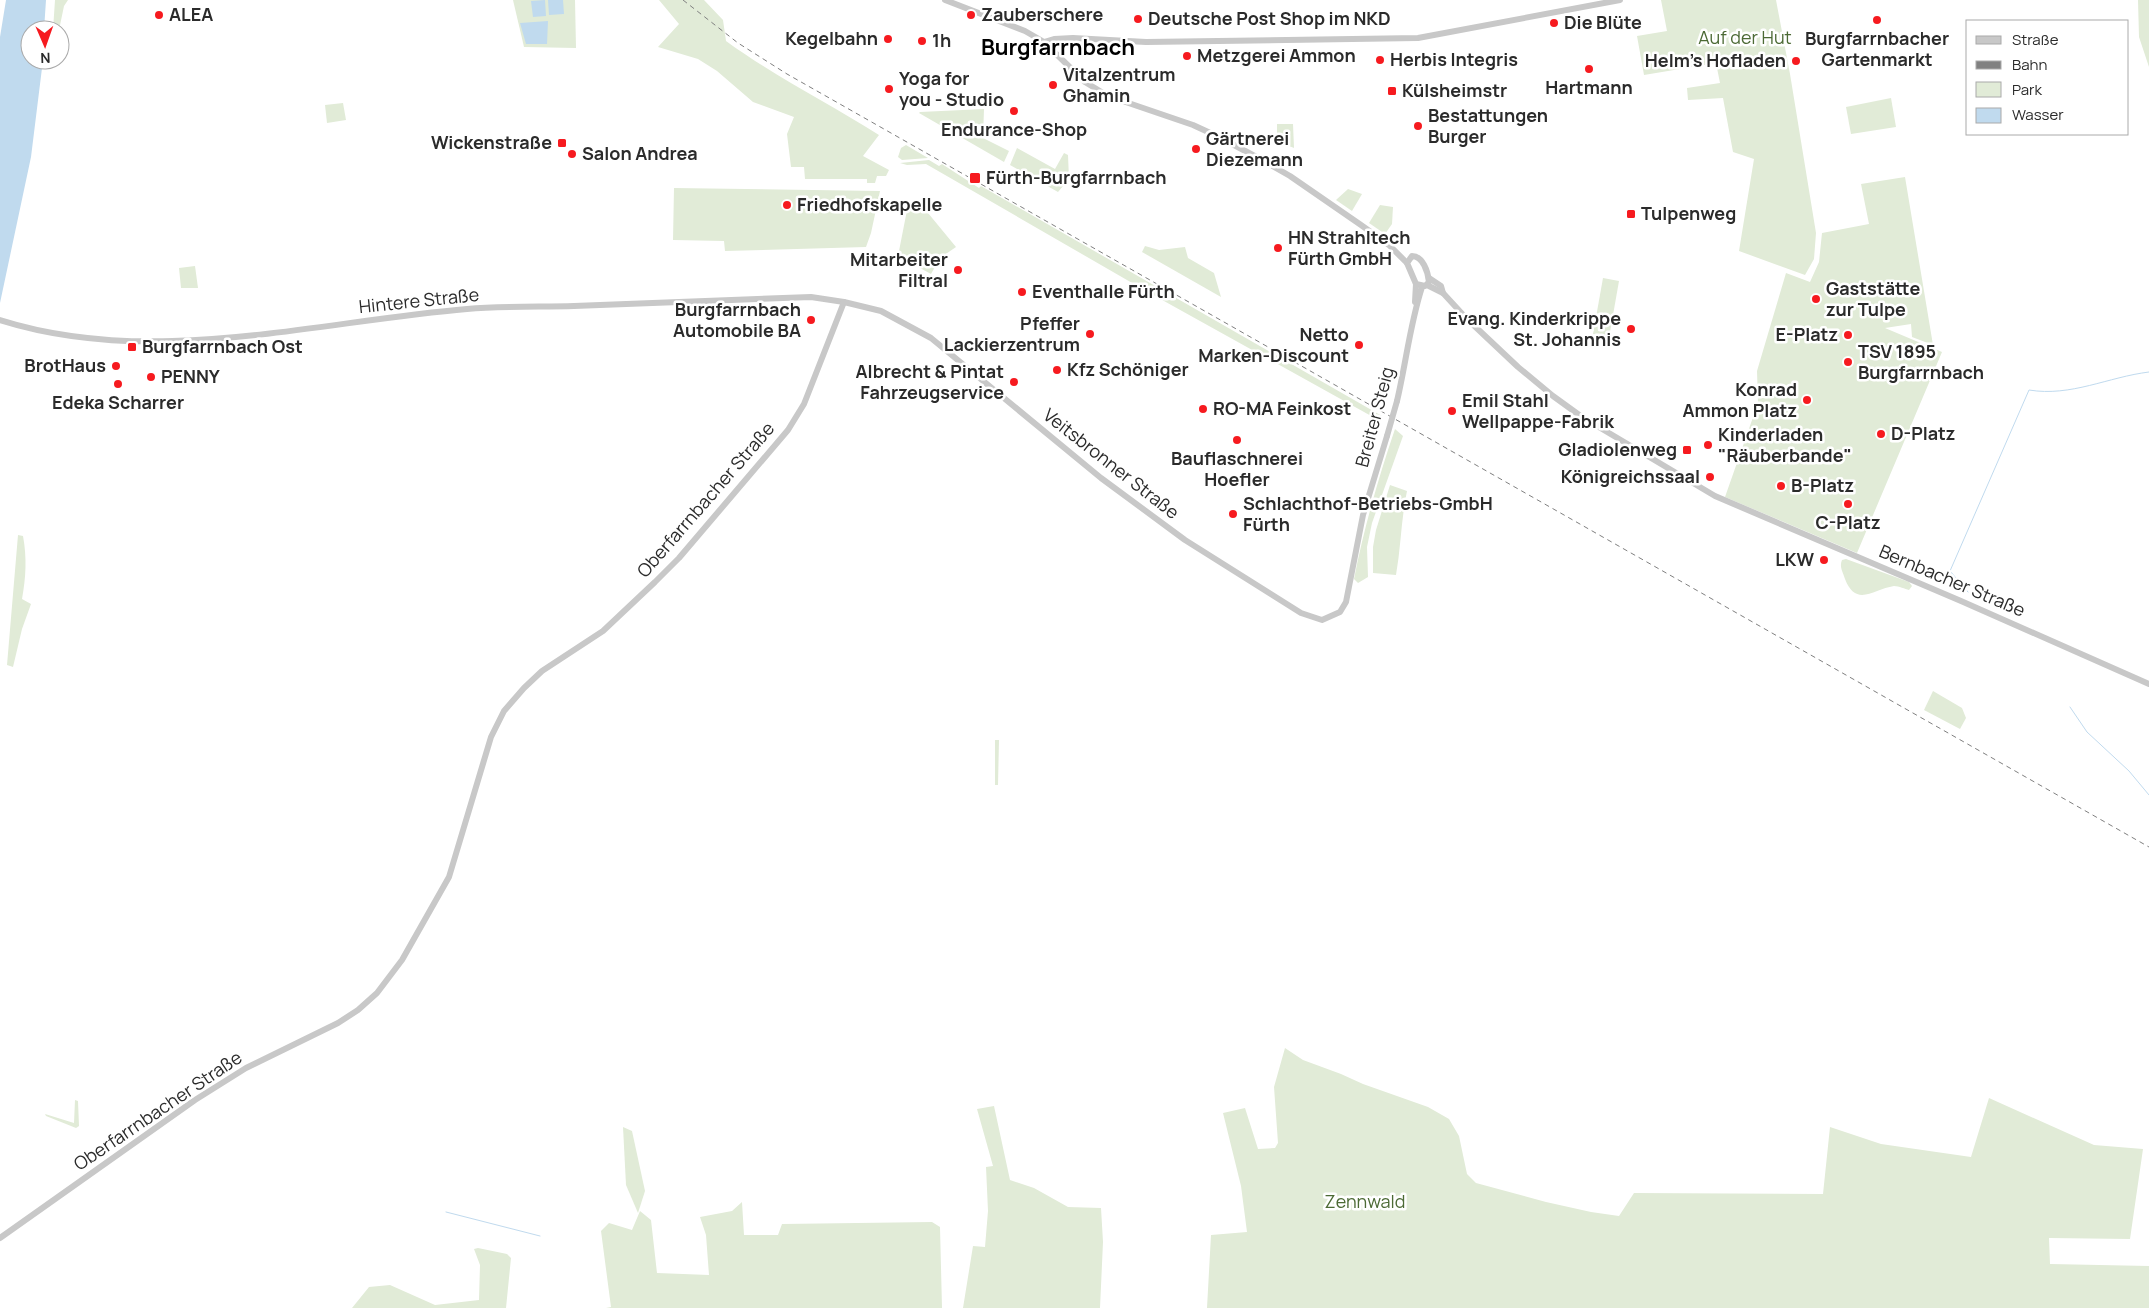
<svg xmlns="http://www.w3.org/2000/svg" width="2149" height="1308" viewBox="0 0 2149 1308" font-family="Manrope,sans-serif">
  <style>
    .green { fill: #e1ebd7 }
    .water { fill: #c0daee }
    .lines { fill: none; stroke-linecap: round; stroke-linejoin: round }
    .stream { stroke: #c0daee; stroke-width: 1 }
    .tertiary { stroke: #c8c8c8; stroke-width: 6 }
    .rail { stroke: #808080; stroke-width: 1; stroke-dasharray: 5 4; stroke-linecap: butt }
    .tertiary-bridge { stroke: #c8c8c8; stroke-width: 6 }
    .poi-dot { fill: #f61a1f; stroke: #fff; stroke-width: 2 }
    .labels { text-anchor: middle; stroke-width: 5; stroke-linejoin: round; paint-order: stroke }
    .poi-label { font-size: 18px; font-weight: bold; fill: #2b2b2b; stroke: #fff; text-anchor: start }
    .park-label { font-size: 18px; fill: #4c6a35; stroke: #fff }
    .street-label { font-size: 18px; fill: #2b2b2b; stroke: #fff }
    .district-label { font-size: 22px; font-weight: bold; fill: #000; stroke: #fff }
  </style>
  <rect width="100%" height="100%" fill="#fff"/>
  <g class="green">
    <path d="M55,0H68L64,6L59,30H53Z"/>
    <path d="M513,0H575L576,48L524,47Z"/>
    <path d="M659,0H704L723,20L726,41C774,76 828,103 879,135L863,156L889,170L886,176H877L875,183H867V179H805L804,167H791L787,134L794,117L753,102L717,71L698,59L658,47L679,24Z"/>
    <path d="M1661,0H1776L1790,74L1816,233L1814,259L1805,275L1739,251L1754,159L1733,152L1723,98L1688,100L1687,88L1720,83L1716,63L1644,75L1637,36L1667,31Z"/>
    <path d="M2138,0H2149V67L2139,37Z"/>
    <path d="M1891,98L1896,127L1851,134L1846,107Z"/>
    <path d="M343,103L346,120L327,123L325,105Z"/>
    <path d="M984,109L983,138L1009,151L1004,162L919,113L920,112Z"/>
    <path d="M1277,124H1293L1294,148L1277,141Z"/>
    <path d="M906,145L928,158L902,160L898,157L901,148Z"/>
    <path d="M1017,148L1055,169L1064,153L1068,155L1069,179L1058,192L1010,165Z"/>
    <path d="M929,160L939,166L942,164L979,188L981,186L1382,416L1373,417L1146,291L926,164L907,165L900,163Z"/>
    <path d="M1905,177L1933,345L1912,337L1911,324L1885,328L1942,352L1857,553L1725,497L1758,403L1757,371L1786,273L1810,282L1819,262L1822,233L1869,224L1861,184Z"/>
    <path d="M674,188L880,191L871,233L866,247L725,251L724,241L673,240Z"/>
    <path d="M1348,189L1362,194L1352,211L1336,200Z"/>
    <path d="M909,200L928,213L956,247L940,258L931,274L898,256Z"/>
    <path d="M1380,205L1393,207L1392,224L1385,234L1369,223Z"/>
    <path d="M1145,246L1159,250L1185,247L1188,258L1214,273L1221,297L1142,252Z"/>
    <path d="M195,266L198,288H181L179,268Z"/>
    <path d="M1603,278L1619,281L1610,332L1604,338L1593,334Z"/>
    <path d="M1395,429L1403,436L1372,523L1367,547L1368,577L1358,583L1354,579C1364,528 1378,479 1395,429Z"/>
    <path d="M1390,485L1407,491C1401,519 1401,547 1396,575L1373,573V547L1376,530Z"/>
    <path d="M18,535L23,536C27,558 26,577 22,599L31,604L22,629L13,667L7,665Z"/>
    <path d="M1846,559L1909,582L1912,586L1909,590C1905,589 1899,586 1894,586C1874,589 1856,608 1845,579C1843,572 1839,567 1842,560Z"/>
    <path d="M1933,691L1962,708L1966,718L1960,729L1924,710Z"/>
    <path d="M995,740H999L998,785H995Z"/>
    <path d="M1285,1048L1303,1060L1341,1074L1363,1084L1428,1107L1449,1119L1459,1136L1467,1174L1476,1183L1546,1202L1591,1212L1619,1216L1634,1193L1823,1194L1830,1127L1881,1144L1971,1157L1989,1098L2094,1145L2143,1149L2130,1239L2049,1238L2050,1264L2149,1266V1308H1207L1211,1235L1247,1232L1241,1186L1223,1113L1245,1108L1258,1149L1275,1148L1278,1143L1274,1087Z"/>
    <path d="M75,1100L78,1101L79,1126L76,1128L46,1116L45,1114L74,1123Z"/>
    <path d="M994,1106L1010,1180L1034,1188L1068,1207L1101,1208L1103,1242L1100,1308H963L973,1246L985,1247L988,1211L986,1167L993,1166L977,1109Z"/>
    <path d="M623,1127L632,1131L645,1191L638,1213L626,1185Z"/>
    <path d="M742,1202L744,1235H778L782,1224L932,1222L940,1227L942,1308H606L611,1307L601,1231L609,1223L632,1230L640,1211L651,1220L657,1273L709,1275L706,1235L700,1217L732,1211Z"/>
    <path d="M478,1248L507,1254L511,1258L506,1308H352L369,1287L390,1285L435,1305L479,1300L480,1265L474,1249Z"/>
  </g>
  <g class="water">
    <path d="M6,0H46L44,30H30V60H43L31,157L0,303V37Z"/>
    <path d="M545,0L546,16L533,17L531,1Z"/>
    <path d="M548,0H563L564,14L549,15Z"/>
    <path d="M548,21L547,44H526L520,23Z"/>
  </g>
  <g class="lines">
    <g class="stream">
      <path d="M1968,592L1950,571L2029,390C2071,397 2108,377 2149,372"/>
      <path d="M2070,707L2087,732L2129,771L2149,795"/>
      <path d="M446,1212L540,1236"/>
    </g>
    <g class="tertiary">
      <path d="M945,0L1025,31L1044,42L1085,82L1108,96L1193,125L1219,137L1264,161L1290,176L1361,225L1389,245L1407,263"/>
      <path d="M1044,42L1054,39L1073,38L1146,42L1418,38L1620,0"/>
      <path d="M1412,256C1423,256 1428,272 1429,282L1425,286L1416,284L1407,263Z"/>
      <path d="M1429,278L1441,286L1443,293"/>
      <path d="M1427,285L1443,293L1466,318L1518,367L1553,396L1582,417L1715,496L1961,601L2149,684"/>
      <path d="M1415,302L1416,284"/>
      <path d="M0,320C152,368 313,322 467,309C503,306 539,307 574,306C653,303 732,300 811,297L844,302L881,311L931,338L1101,478L1185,540L1301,613L1322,620L1340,612L1346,602L1363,515L1387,436"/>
      <path d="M1397,401C1406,363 1410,324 1422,287"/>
      <path d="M0,1238L195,1100L246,1068L338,1023L358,1010L377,993L402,960L449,877L491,737L504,711L524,688L542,671L603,631L655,582L679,558L788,430L804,404L844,302"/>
    </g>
    <path class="rail" d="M683,0L738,43L787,74L2149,847"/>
    <path class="tertiary-bridge" d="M1387,436L1397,401"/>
  </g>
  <g class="poi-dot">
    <circle cx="159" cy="15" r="5"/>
    <circle cx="971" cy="15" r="5"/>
    <circle cx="1138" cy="19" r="5"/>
    <circle cx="1877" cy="20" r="5"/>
    <circle cx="1554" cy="23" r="5"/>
    <circle cx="888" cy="39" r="5"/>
    <circle cx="922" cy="41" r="5"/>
    <circle cx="1187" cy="56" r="5"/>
    <circle cx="1380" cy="60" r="5"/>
    <circle cx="1796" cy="61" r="5"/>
    <circle cx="1589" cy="69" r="5"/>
    <circle cx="1053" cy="85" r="5"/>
    <circle cx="889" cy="89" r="5"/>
    <rect x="1387" y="86" width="10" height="10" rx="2.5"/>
    <circle cx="1014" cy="111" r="5"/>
    <circle cx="1418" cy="126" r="5"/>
    <rect x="557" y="138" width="10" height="10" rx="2.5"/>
    <circle cx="1196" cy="149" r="5"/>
    <circle cx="572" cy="154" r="5"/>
    <rect x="969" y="172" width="12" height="12" rx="2.5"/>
    <circle cx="787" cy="205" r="5"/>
    <rect x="1626" y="209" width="10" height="10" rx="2.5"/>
    <circle cx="1278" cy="248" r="5"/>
    <circle cx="958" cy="270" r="5"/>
    <circle cx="1022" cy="292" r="5"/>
    <circle cx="1816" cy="299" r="5"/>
    <circle cx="811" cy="320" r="5"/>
    <circle cx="1631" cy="329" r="5"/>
    <circle cx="1090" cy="334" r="5"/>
    <circle cx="1848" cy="335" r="5"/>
    <circle cx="1359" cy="345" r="5"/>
    <rect x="127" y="342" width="10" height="10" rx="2.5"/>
    <circle cx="1848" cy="362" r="5"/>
    <circle cx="116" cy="366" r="5"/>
    <circle cx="1057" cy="370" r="5"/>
    <circle cx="151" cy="377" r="5"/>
    <circle cx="1014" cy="382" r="5"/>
    <circle cx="118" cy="384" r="5"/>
    <circle cx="1807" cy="400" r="5"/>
    <circle cx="1203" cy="409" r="5"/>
    <circle cx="1452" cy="411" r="5"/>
    <circle cx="1881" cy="434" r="5"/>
    <circle cx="1237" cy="440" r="5"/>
    <circle cx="1708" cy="445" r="5"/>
    <rect x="1682" y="445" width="10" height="10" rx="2.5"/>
    <circle cx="1710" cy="477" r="5"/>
    <circle cx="1781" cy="486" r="5"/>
    <circle cx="1848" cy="504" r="5"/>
    <circle cx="1233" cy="514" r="5"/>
    <circle cx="1824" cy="560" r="5"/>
  </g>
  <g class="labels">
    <g class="poi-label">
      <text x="169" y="21">ALEA</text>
      <text x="981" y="21">Zauberschere</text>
      <text x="1148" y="25">Deutsche Post Shop im NKD</text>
      <text x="1564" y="29">Die Blüte</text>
      <text x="878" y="45" text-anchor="end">Kegelbahn</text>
      <text x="1877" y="45" text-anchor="middle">Burgfarrnbacher<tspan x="1877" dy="21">Gartenmarkt</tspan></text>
      <text x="932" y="47">1h</text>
      <text x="1197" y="62">Metzgerei Ammon</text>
      <text x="1390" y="66">Herbis Integris</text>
      <text x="1786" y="67" text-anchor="end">Helm's Hofladen</text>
      <text x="1063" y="81">Vitalzentrum<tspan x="1063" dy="21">Ghamin</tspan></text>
      <text x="899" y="85">Yoga for<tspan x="899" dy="21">you - Studio</tspan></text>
      <text x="1589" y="94" text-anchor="middle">Hartmann</text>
      <text x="1402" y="97">Külsheimstr</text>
      <text x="1428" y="122">Bestattungen<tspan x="1428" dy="21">Burger</tspan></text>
      <text x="1014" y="136" text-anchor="middle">Endurance-Shop</text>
      <text x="1206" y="145">Gärtnerei<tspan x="1206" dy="21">Diezemann</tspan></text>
      <text x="552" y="149" text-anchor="end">Wickenstraße</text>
      <text x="582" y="160">Salon Andrea</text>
      <text x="986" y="184">Fürth-Burgfarrnbach</text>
      <text x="797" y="211">Friedhofskapelle</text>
      <text x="1641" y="220">Tulpenweg</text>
      <text x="1288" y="244">HN Strahltech<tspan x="1288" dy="21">Fürth GmbH</tspan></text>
      <text x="948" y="266" text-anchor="end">Mitarbeiter<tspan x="948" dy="21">Filtral</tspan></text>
      <text x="1826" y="295">Gaststätte<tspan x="1826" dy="21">zur Tulpe</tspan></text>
      <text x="1032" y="298">Eventhalle Fürth</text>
      <text x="801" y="316" text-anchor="end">Burgfarrnbach<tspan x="801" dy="21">Automobile BA</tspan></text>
      <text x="1621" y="325" text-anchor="end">Evang. Kinderkrippe<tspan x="1621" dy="21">St. Johannis</tspan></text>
      <text x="1080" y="330" text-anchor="end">Pfeffer<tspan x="1080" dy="21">Lackierzentrum</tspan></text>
      <text x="1349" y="341" text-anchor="end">Netto<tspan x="1349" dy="21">Marken-Discount</tspan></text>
      <text x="1838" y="341" text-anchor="end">E-Platz</text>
      <text x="142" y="353">Burgfarrnbach Ost</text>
      <text x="1858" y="358">TSV 1895<tspan x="1858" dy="21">Burgfarrnbach</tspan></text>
      <text x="106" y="372" text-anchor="end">BrotHaus</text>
      <text x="1067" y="376">Kfz Schöniger</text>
      <text x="1004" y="378" text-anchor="end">Albrecht &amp; Pintat<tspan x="1004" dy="21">Fahrzeugservice</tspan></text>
      <text x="161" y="383">PENNY</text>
      <text x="1797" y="396" text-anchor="end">Konrad<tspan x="1797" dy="21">Ammon Platz</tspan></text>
      <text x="1462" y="407">Emil Stahl<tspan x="1462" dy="21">Wellpappe-Fabrik</tspan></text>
      <text x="118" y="409" text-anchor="middle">Edeka Scharrer</text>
      <text x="1213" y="415">RO-MA Feinkost</text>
      <text x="1891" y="440">D-Platz</text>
      <text x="1718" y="441">Kinderladen<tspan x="1718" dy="21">"Räuberbande"</tspan></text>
      <text x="1677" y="456" text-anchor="end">Gladiolenweg</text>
      <text x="1237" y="465" text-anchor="middle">Bauflaschnerei<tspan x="1237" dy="21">Hoefler</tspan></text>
      <text x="1700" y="483" text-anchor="end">Königreichssaal</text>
      <text x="1791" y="492">B-Platz</text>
      <text x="1243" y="510">Schlachthof-Betriebs-GmbH<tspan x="1243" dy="21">Fürth</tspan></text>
      <text x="1848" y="529" text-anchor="middle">C-Platz</text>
      <text x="1814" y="566" text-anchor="end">LKW</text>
    </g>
    <g class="park-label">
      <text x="1745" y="44">Auf der Hut</text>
      <text x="1365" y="1208">Zennwald</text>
    </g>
    <g class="street-label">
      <text transform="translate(419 301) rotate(-6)" y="6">Hintere Straße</text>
      <text transform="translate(1375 417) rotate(-75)" y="6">Breiter Steig</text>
      <text transform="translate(1111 464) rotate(38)" y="6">Veitsbronner Straße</text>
      <text transform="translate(706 500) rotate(-49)" y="6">Oberfarrnbacher Straße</text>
      <text transform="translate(1952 581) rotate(23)" y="6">Bernbacher Straße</text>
      <text transform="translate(158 1111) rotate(-34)" y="6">Oberfarrnbacher Straße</text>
    </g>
    <g class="district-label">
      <text x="1058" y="55">Burgfarrnbach</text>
    </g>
  </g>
  <rect x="1966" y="20" width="162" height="115" fill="#ffffff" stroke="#aaaaaa"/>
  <rect x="1976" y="36" width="25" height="8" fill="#c8c8c8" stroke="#aaaaaa"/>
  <text x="2012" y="45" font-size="15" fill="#2b2b2b">Straße</text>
  <rect x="1976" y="61" width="25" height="8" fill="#808080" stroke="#aaaaaa"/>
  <text x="2012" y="70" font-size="15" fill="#2b2b2b">Bahn</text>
  <rect x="1976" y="82" width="25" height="15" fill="#e1ebd7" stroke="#aaaaaa"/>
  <text x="2012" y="95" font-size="15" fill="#2b2b2b">Park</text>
  <rect x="1976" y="108" width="25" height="15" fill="#c0daee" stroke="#aaaaaa"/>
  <text x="2012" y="120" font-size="15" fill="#2b2b2b">Wasser</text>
  <g transform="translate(45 45) rotate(178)"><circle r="24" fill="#ffffff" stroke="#aaaaaa"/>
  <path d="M0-4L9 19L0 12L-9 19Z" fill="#f61a1f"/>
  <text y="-8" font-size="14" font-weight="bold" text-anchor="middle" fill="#2b2b2b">N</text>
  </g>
</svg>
